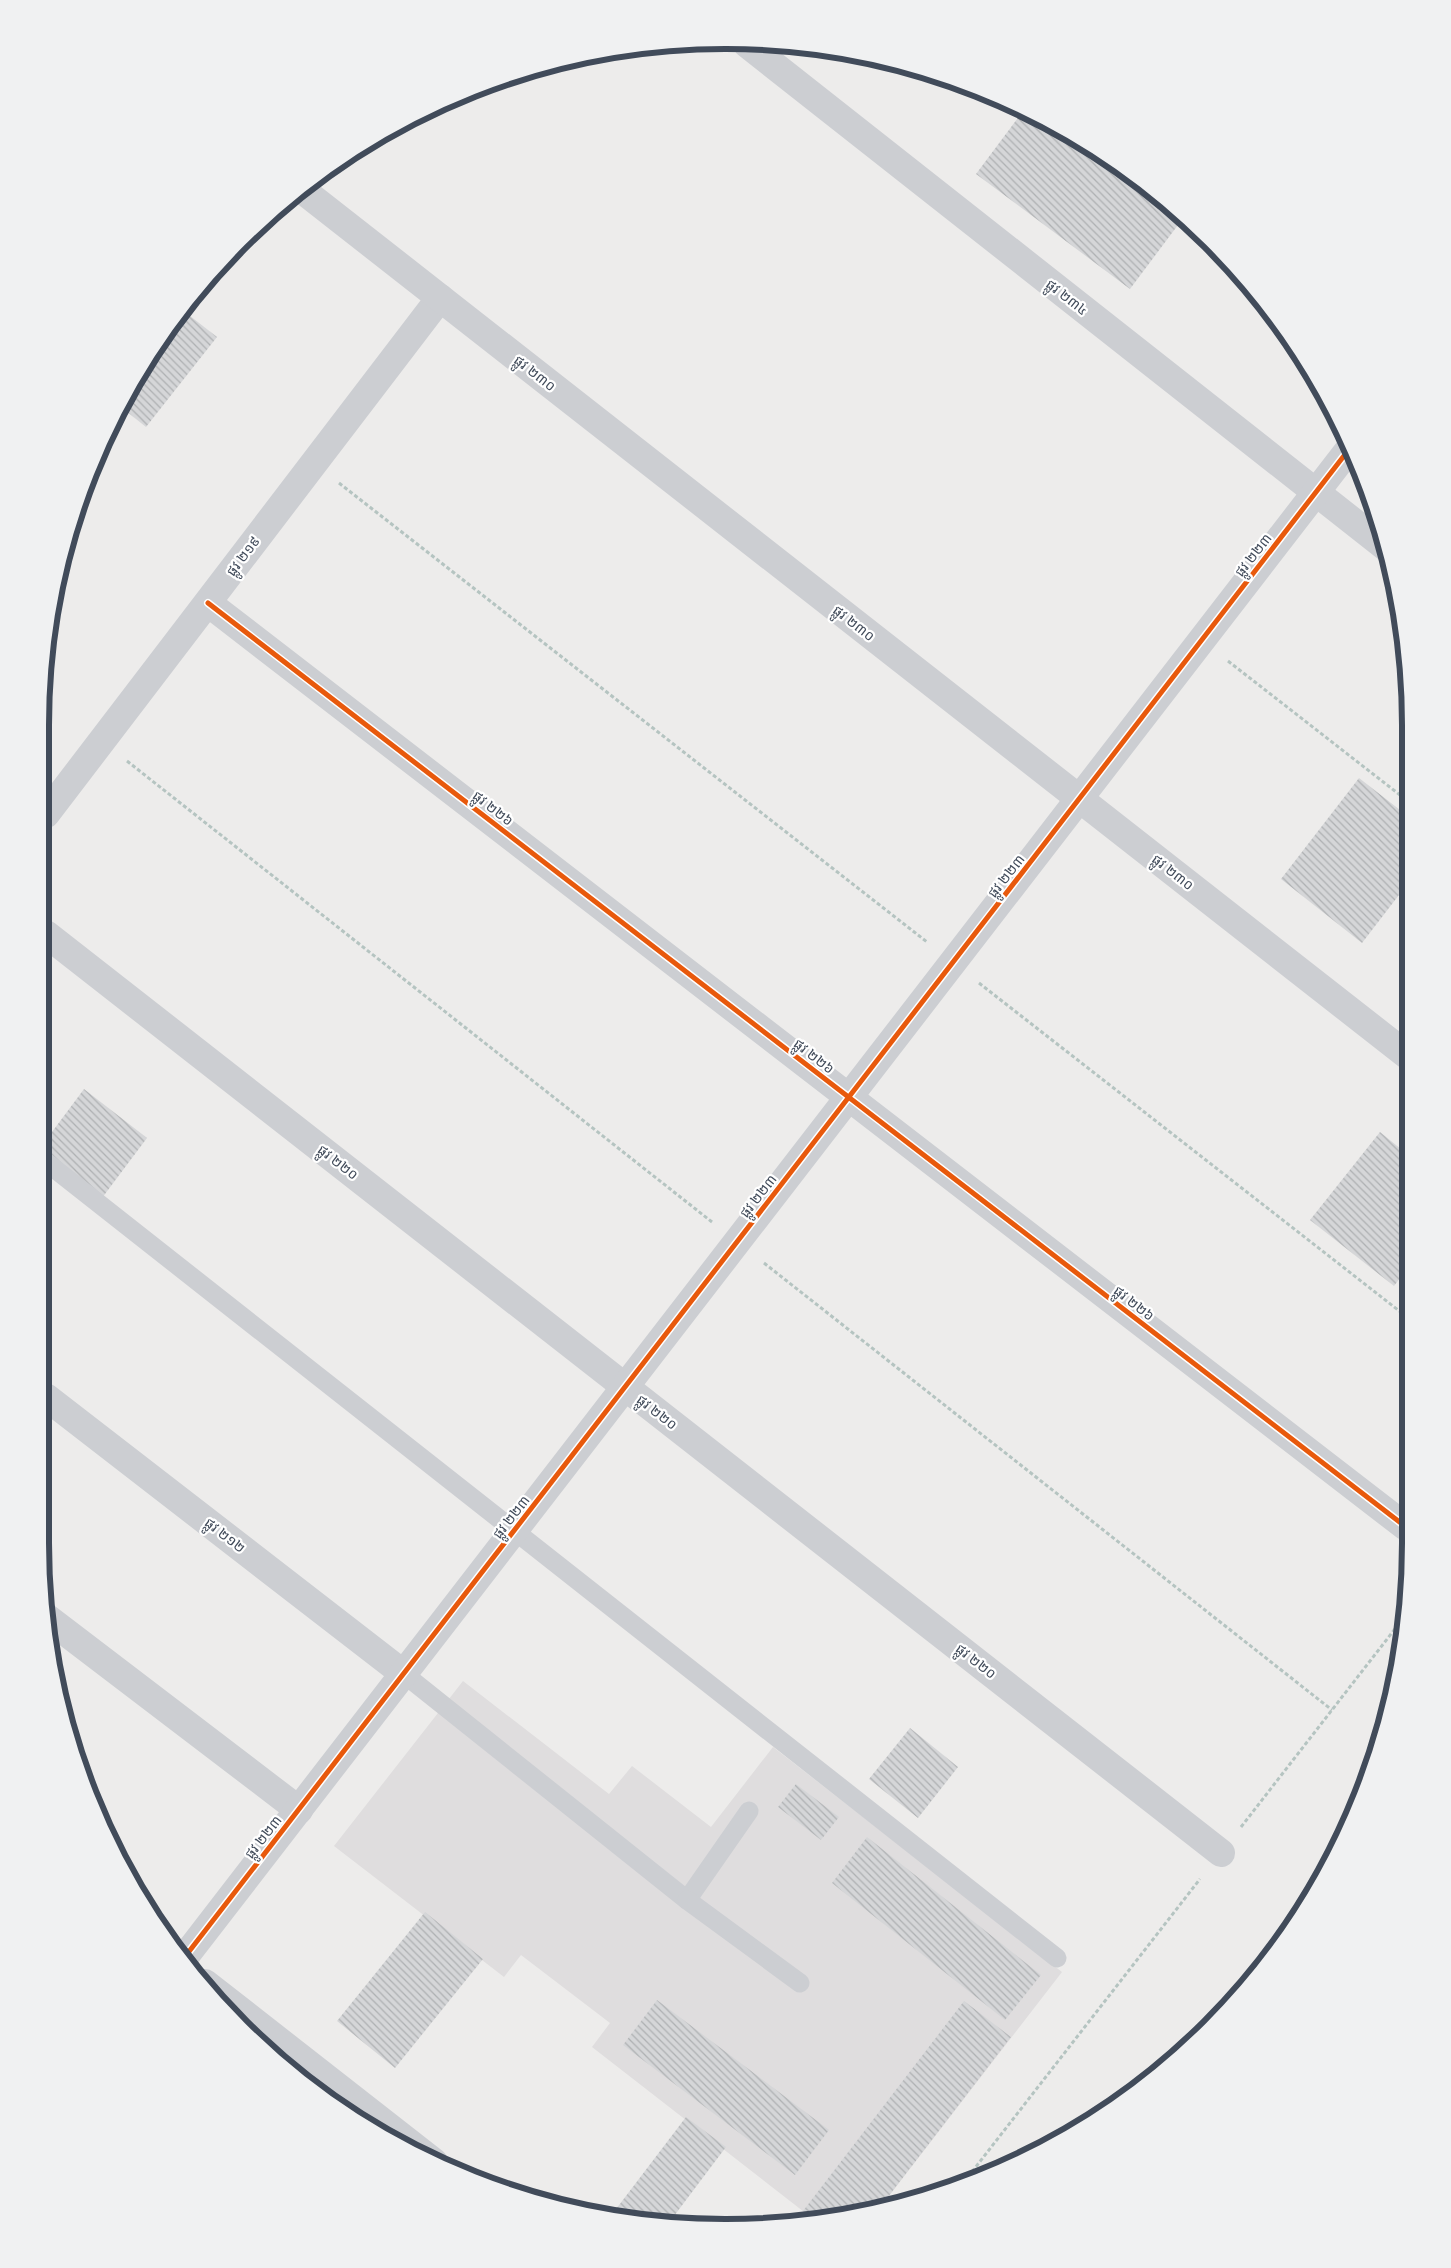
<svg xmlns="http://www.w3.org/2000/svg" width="1451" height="2268" viewBox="0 0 1451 2268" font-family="'Noto Sans','Noto Sans Khmer',sans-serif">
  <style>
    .education { fill: #dfddde }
    .building { fill: url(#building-back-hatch) }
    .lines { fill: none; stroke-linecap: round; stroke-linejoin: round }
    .path { stroke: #b5c4c1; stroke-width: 3; stroke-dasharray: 4 2.5; stroke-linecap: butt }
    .service { stroke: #ccced2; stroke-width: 19 }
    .minor { stroke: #ccced2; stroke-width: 28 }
    .tertiary { stroke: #ccced2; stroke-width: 28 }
    .cycleway-casing { stroke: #fff; stroke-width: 8 }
    .cycleway { stroke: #e8590c; stroke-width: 5 }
    .labels { text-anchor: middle; stroke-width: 4.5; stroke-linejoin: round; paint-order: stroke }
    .street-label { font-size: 14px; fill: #414b5a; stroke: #fff }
    .rim { fill: none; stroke: #414b5a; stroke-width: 6 }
  </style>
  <defs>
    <pattern id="building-back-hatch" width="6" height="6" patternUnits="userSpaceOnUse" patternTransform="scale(1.25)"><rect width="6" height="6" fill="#d5d6d8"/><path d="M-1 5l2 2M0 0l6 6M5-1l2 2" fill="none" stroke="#aeb0b2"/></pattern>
  </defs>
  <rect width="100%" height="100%" fill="#edeceb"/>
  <path class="education" d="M463,1681L609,1794L632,1766L711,1827L773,1747L1062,1972L878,2210L817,2222L592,2047L610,2023L521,1955L504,1977L334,1846Z"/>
  <g class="building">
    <path d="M1023,111L1068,132L1177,210L1184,217L1130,289L976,174Z"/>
    <path d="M185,312L217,337L146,427L121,407Z"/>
    <path d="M1359,778L1409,817V882L1362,943L1281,879Z"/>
    <path d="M84,1089L147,1138L102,1198L46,1156V1140Z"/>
    <path d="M1380,1132L1407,1154V1269L1394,1286L1310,1220Z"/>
    <path d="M910,1728L958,1767L918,1818L869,1779Z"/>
    <path d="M796,1784L839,1817L821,1840L778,1807Z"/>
    <path d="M867,1837L1041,1975L1005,2020L832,1883Z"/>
    <path d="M425,1912L483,1959L395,2068L337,2021Z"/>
    <path d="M657,2000L829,2130L795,2175L623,2045Z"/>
    <path d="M964,2001L1011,2037L878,2210L817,2222L803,2211Z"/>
    <path d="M686,2117L726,2147L668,2224L613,2213Z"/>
  </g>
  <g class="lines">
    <g class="path">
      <path d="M339,483L927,942"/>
      <path d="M1228,661L1409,802"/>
      <path d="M127,761L712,1222"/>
      <path d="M979,983L1407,1317"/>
      <path d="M764,1263L1332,1710"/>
      <path d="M1241,1827L1405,1616"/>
      <path d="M964,2182L1200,1879"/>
    </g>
    <g class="service">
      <path d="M46,1162L1057,1958"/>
      <path d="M404,1674L687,1900L749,1811"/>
      <path d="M687,1900L800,1983"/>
    </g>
    <g class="minor">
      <path d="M747,44L1388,549"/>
      <path d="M208,603L1406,1527"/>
      <path d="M46,814L440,298"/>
      <path d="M46,934L1221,1853"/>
      <path d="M46,1397L404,1674"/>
      <path d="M46,1617L299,1810"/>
      <path d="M184,1958L1350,448"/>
      <path d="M205,1983L434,2162"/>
    </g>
    <path class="tertiary" d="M301,189L1408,1056"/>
    <defs>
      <g id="cycleway">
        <path d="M208,603L1406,1527"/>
        <path d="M184,1958L1350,448"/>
      </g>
    </defs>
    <use href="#cycleway" class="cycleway-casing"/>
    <use href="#cycleway" class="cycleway"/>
  </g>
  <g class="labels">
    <g class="street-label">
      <text transform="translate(1067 297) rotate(38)" y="5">ផ្លូវ ២៣៤</text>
      <text transform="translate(535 373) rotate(38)" y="5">ផ្លូវ ២៣០</text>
      <text transform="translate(1253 555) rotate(-52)" y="5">ផ្លូវ ២២៣</text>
      <text transform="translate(243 556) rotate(-53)" y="5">ផ្លូវ ២១៩</text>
      <text transform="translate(854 623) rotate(38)" y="5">ផ្លូវ ២៣០</text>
      <text transform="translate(493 808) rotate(38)" y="5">ផ្លូវ ២២៦</text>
      <text transform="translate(1173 872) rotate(38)" y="5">ផ្លូវ ២៣០</text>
      <text transform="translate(1006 876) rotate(-52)" y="5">ផ្លូវ ២២៣</text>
      <text transform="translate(814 1056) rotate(38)" y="5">ផ្លូវ ២២៦</text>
      <text transform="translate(338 1162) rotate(38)" y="5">ផ្លូវ ២២០</text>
      <text transform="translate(758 1196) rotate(-52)" y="5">ផ្លូវ ២២៣</text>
      <text transform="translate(1134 1303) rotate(38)" y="5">ផ្លូវ ២២៦</text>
      <text transform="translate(657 1412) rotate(38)" y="5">ផ្លូវ ២២០</text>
      <text transform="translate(511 1517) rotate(-52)" y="5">ផ្លូវ ២២៣</text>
      <text transform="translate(225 1535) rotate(38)" y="5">ផ្លូវ ២១២</text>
      <text transform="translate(976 1661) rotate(38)" y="5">ផ្លូវ ២២០</text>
      <text transform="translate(263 1837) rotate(-52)" y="5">ផ្លូវ ២២៣</text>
    </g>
  </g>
  <path d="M0 0H1451V2268H0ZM725 49H726A676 676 0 0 1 1402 725V1543A676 676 0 0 1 726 2219H725A676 676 0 0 1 49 1543V725A676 676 0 0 1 725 49Z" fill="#f0f1f2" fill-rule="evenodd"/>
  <path class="rim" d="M725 49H726A676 676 0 0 1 1402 725V1543A676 676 0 0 1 726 2219H725A676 676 0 0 1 49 1543V725A676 676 0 0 1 725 49Z"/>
</svg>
